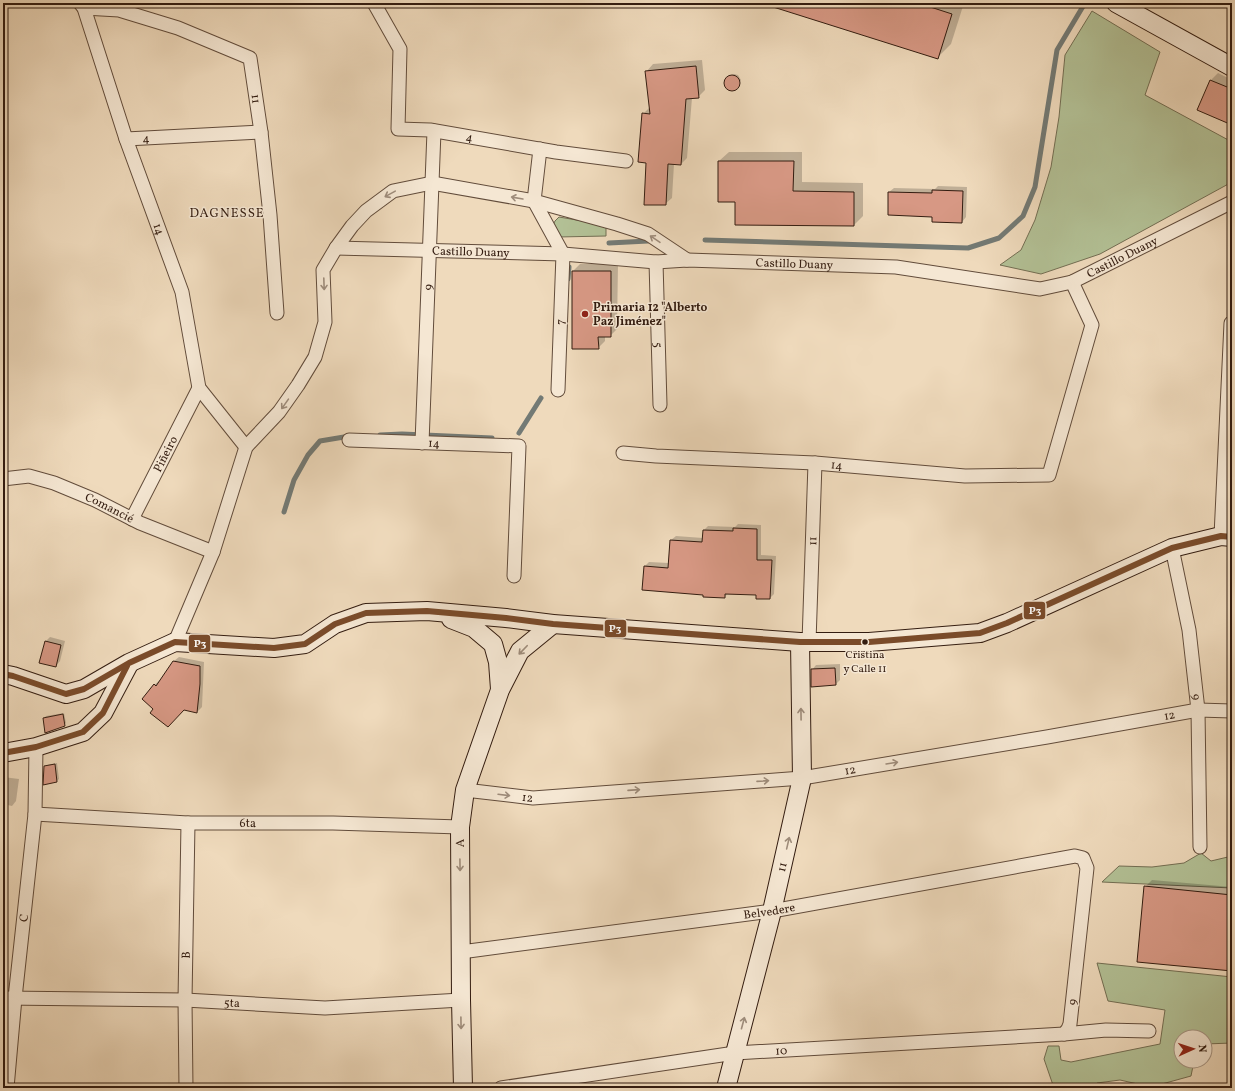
<svg xmlns="http://www.w3.org/2000/svg" width="1235" height="1091" viewBox="0 0 1235 1091" font-family="Vollkorn,serif">
  <style>
    .green { fill: #b3c196; stroke: #736e53 }
    .shadow { fill: #0003 }
    .lines { fill: none; stroke-linecap: round; stroke-linejoin: round }
    .stream { stroke: #737a75; stroke-width: 5 }
    .building { fill: #d79884; stroke: #331c10 }
    .street-casing { stroke: #624c3b; stroke-width: 15 }
    .secondary-casing { stroke: #331c10; stroke-width: 20 }
    .street { stroke: #f5e7d3; stroke-width: 13 }
    .secondary { stroke: #f5e7d3; stroke-width: 18 }
    .bus-1-casing { stroke: #f5e7d3; stroke-width: 9 }
    .bus-1 { stroke: #7a4b2a; stroke-width: 6 }
    .oneway { stroke: #9e8c7b }
    .poi-dot { fill: #8f2418; stroke: #f5e7d3; stroke-width: 1.5 }
    .bus-dot { fill: #331c10; stroke: #f5e7d3; stroke-width: 1.5 }
    .labels { text-anchor: middle; stroke-width: 3; stroke-linejoin: round; paint-order: stroke }
    .bus-label { font-size: 11px; fill: #331c10; stroke: #f5e7d3 }
    .street-label { font-size: 12px; fill: #331c10; stroke: #f5e7d3 }
    .poi-label { font-size: 12px; font-weight: bold; fill: #331c10; stroke: #f5e7d3; text-anchor: start }
    .neighbourhood-label { font-size: 13px; letter-spacing: 1px; fill: #331c10; stroke: #f5e7d3 }
    .line-badge { stroke: #f5e7d3; stroke-width: 1.5 }
    .badge-label { font-size: 11px; text-anchor: middle; font-weight: bold; fill: #fff }
  </style>
  <rect width="100%" height="100%" fill="#efdabc"/>
  <filter id="stains"><feTurbulence type="fractalNoise" baseFrequency=".005" numOctaves="4"/><feColorMatrix values="0 0 0 0 .2 0 0 0 0 .09 0 0 0 0 .02 0 0 0 .5 -.17"/></filter>
  <radialGradient id="worn" r=".72"><stop offset=".6" stop-color="#630" stop-opacity="0"/><stop offset="1" stop-color="#630" stop-opacity=".3"/></radialGradient>
  <g class="green">
    <path d="M1092,11L1160,52L1145,95L1232,142V182L1100,254L1041,274L1000,265L1021,250L1035,220L1051,167L1059,117L1065,55Z"/>
    <path d="M559,217L606,225V236L558,237L553,225L555,221Z"/>
    <path d="M1201,853L1211,861L1232,856V888L1102,882L1119,866L1152,867L1184,863Z"/>
    <path d="M1097,963L1232,977V1043L1205,1044V1037H1181V1061H1194L1191,1076L1151,1087L1120,1080L1097,1083L1096,1088H1054L1044,1059L1048,1046H1059L1061,1060L1071,1062L1160,1044L1165,1010L1108,1001Z"/>
  </g>
  <g class="shadow">
    <path d="M774,3H964L951,44L937,58Z"/>
    <path d="M1186,3H1198L1193,8Z"/>
    <path d="M702,60L705,90L698,97L692,98L687,158L681,164H674L672,198L665,204L643,114L650,107L647,71L653,64Z"/>
    <path d="M1218,73L1232,80V124L1199,109L1211,80Z"/>
    <path d="M734,74L738,75L741,80L737,88L731,90L727,88L725,82L730,76Z"/>
    <path d="M729,152H802V182L863,183V216L854,225L719,161Z"/>
    <path d="M938,186L967,187L966,217L962,222L933,216L889,192L894,188L935,189Z"/>
    <path d="M580,264H618L617,329L610,336H605V341L598,348L573,271Z"/>
    <path d="M738,524L761,525V555L776,556L774,594L770,598L757,594L728,593L725,597L704,594L645,566L649,562L669,563L671,540L676,536L703,538L704,530L708,526L735,527Z"/>
    <path d="M50,637L65,641L60,661L56,666L45,642Z"/>
    <path d="M179,657L204,662L202,707L197,712L184,709H154V685L159,681L160,682L174,661Z"/>
    <path d="M840,664V680L836,684L812,670L816,665Z"/>
    <path d="M64,713L66,723L64,725L44,718L46,716Z"/>
    <path d="M57,763L59,779L57,781L45,767L47,765Z"/>
    <path d="M3,777L19,779L16,801L12,806L3,804Z"/>
    <path d="M1152,880L1232,887V970L1145,887Z"/>
  </g>
  <g class="lines">
    <g class="stream">
      <path d="M705,240L968,248L999,238L1023,216L1035,187L1057,50L1085,3"/>
      <path d="M609,243L648,241"/>
      <path d="M568,279L569,267"/>
      <path d="M519,433L541,398"/>
      <path d="M380,435L402,434L492,438"/>
      <path d="M284,512L294,480L308,455L320,441L350,436"/>
    </g>
  </g>
  <g class="building">
    <path d="M770,3H918L952,14L938,59L770,6Z"/>
    <path d="M696,66L699,98L686,99L681,165L668,164L666,205H644L646,163L638,162L642,113L650,114L645,71Z"/>
    <circle cx="732" cy="83" r="8"/>
    <path d="M1210,80L1232,89V125L1197,110Z"/>
    <path d="M718,161H794L793,191L854,192V226L735,225V202H718Z"/>
    <path d="M932,190L963,191L962,223L932,222V217L888,215V192L932,193Z"/>
    <path d="M572,271H611V337H598L599,349H572Z"/>
    <path d="M733,528L757,529V560H772L770,599H756V595L725,594V598L703,597V595L642,590L644,566L668,568L670,540L702,542L703,530L733,531Z"/>
    <path d="M45,641L61,645L56,667L39,663Z"/>
    <path d="M173,661L200,666V684L197,713L184,710L168,727L150,713L153,709L142,699L154,684L156,686Z"/>
    <path d="M835,668L836,685L811,687V669Z"/>
    <path d="M63,714L65,726L45,733L43,718Z"/>
    <path d="M55,764L57,782L43,785L44,766Z"/>
    <path d="M1144,886L1232,895V971L1137,962Z"/>
  </g>
  <g class="lines">
    <defs>
      <g id="street">
        <path id="s1" d="M80,3L84,8L126,139L182,292L199,388L246,447"/>
        <path id="s2" d="M374,3L400,49L398,129L430,130L556,152L626,161"/>
        <path id="s3" d="M84,8L119,10L178,28L250,58L261,132L270,215L277,313"/>
        <path id="s4" d="M126,139L261,132"/>
        <path d="M540,149L534,201L563,254L558,390"/>
        <path id="s5" d="M336,248L563,254L656,262L687,260L896,267L1040,289L1072,282L1232,202"/>
        <path id="s6" d="M656,262L660,405"/>
        <path id="s7" d="M349,440L519,446L514,576"/>
        <path id="s8" d="M422,443L434,131"/>
        <path id="s9" d="M623,453L656,456L815,463L965,476L1049,475L1092,325L1072,282"/>
        <path id="s10" d="M3,479L29,476L54,483L95,500L140,523L213,552"/>
        <path id="s11" d="M132,519L199,388"/>
        <path d="M1221,536L1231,323"/>
        <path id="s12" d="M1172,548L1189,630L1198,710L1200,847"/>
        <path d="M175,642L213,552L246,447L279,412L298,385L315,357L325,322L323,270L336,248L352,226L366,211L393,191L432,183L534,201L617,224L648,234L687,260"/>
        <path id="s13" d="M809,642L815,463"/>
        <path id="s14" d="M465,790L533,798L802,778L1047,737L1198,710L1232,711"/>
        <path id="s15" d="M35,814L188,823H333L460,827"/>
        <path id="s16" d="M461,952L772,911L1075,856L1083,858L1087,868L1070,1024L1068,1029L1064,1034"/>
        <path id="s17" d="M3,998L185,1000L325,1008L461,1000"/>
        <path id="s18" d="M7,1088L15,998L35,814L36,747"/>
        <path id="s19" d="M186,1088L185,1000L188,823"/>
        <path id="s20" d="M501,1088L735,1053L1064,1034L1106,1030L1149,1031"/>
      </g>
      <g id="secondary">
        <path d="M1116,3L1232,67"/>
        <path d="M451,619L474,628L493,644L498,662L500,689"/>
        <path d="M3,674L13,676L66,694L84,689L129,663L175,642L274,648L305,644L335,624L366,613L427,611L506,618L553,624L800,642H869L980,633L1007,623L1172,548L1221,536L1232,537"/>
        <path d="M3,753L36,747L83,732L103,713L129,664"/>
        <path d="M463,1088L461,1000L460,827L465,790L500,690L520,651L553,624"/>
        <path id="s21" d="M726,1088L772,911L802,778L800,642"/>
      </g>
    </defs>
    <use href="#street" class="street-casing"/>
    <use href="#secondary" class="secondary-casing"/>
    <use href="#street" class="street"/>
    <use href="#secondary" class="secondary"/>
    <defs>
      <g id="bus-1">
        <path d="M3,674L13,676L66,694L84,689L129,663L175,642L274,648L305,644L335,624L366,613L427,611L506,618L553,624L800,642H869L980,633L1007,623L1172,548L1221,536L1232,537"/>
        <path d="M3,753L36,747L83,732L103,713L127,666"/>
      </g>
    </defs>
    <use href="#bus-1" class="bus-1-casing"/>
    <use href="#bus-1" class="bus-1"/>
  </g>
  <defs><path id="oneway-shaft" d="M-6 0H5M1.5-3L5.5 0L1.5 3" fill="none" stroke-width="1.6" stroke-linecap="round" stroke-linejoin="round"/></defs>
  <g class="oneway">
    <use href="#oneway-shaft" transform="translate(390 194) rotate(151)"/>
    <use href="#oneway-shaft" transform="translate(517 198) rotate(-170)"/>
    <use href="#oneway-shaft" transform="translate(655 239) rotate(-146)"/>
    <use href="#oneway-shaft" transform="translate(324 284) rotate(88)"/>
    <use href="#oneway-shaft" transform="translate(285 404) rotate(125)"/>
    <use href="#oneway-shaft" transform="translate(523 650) rotate(134)"/>
    <use href="#oneway-shaft" transform="translate(801 714) rotate(-91)"/>
    <use href="#oneway-shaft" transform="translate(892 763) rotate(-9)"/>
    <use href="#oneway-shaft" transform="translate(763 781) rotate(-4)"/>
    <use href="#oneway-shaft" transform="translate(634 790) rotate(-4)"/>
    <use href="#oneway-shaft" transform="translate(504 795) rotate(7)"/>
    <use href="#oneway-shaft" transform="translate(788 843) rotate(-77)"/>
    <use href="#oneway-shaft" transform="translate(460 865) rotate(89)"/>
    <use href="#oneway-shaft" transform="translate(461 1023) rotate(89)"/>
    <use href="#oneway-shaft" transform="translate(743 1023) rotate(-75)"/>
  </g>
  <circle class="poi-dot" cx="585" cy="314" r="4"/>
  <circle class="bus-dot" cx="865" cy="642" r="3.5"/>
  <g class="labels">
    <g class="bus-label">
      <text x="865" y="658">Cristina<tspan x="865" dy="14">y Calle 11</tspan></text>
    </g>
    <g class="street-label">
      <text dy="4" stroke="none"><textPath href="#s3" startOffset="216">11</textPath></text>
      <text dy="4" stroke="none"><textPath href="#s2" startOffset="205">4</textPath></text>
      <text dy="4" stroke="none"><textPath href="#s4" startOffset="20">4</textPath></text>
      <text dy="4" stroke="none"><textPath href="#s1" startOffset="240">14</textPath></text>
      <text dy="4" stroke="none"><textPath href="#s5" startOffset="135">Castillo Duany</textPath></text>
      <text dy="4" stroke="none"><textPath href="#s5" startOffset="795">Castillo Duany</textPath></text>
      <text dy="4" stroke="none"><textPath href="#s5" startOffset="459">Castillo Duany</textPath></text>
      <text dy="4" stroke="none"><textPath href="#s8" startOffset="156">9</textPath></text>
      <text transform="translate(560 322) rotate(-88)" y="4">7</text>
      <text dy="4" stroke="none"><textPath href="#s6" startOffset="83">5</textPath></text>
      <text dy="4" stroke="none"><textPath href="#s7" startOffset="85">14</textPath></text>
      <text dy="4" stroke="none"><textPath href="#s11" startOffset="73">Piñeiro</textPath></text>
      <text dy="4" stroke="none"><textPath href="#s9" startOffset="214">14</textPath></text>
      <text dy="4" stroke="none"><textPath href="#s10" startOffset="113">Comancié</textPath></text>
      <text dy="4" stroke="none"><textPath href="#s13" startOffset="101">11</textPath></text>
      <text dy="4" stroke="none"><textPath href="#s12" startOffset="151">9</textPath></text>
      <text dy="4" stroke="none"><textPath href="#s14" startOffset="711">12</textPath></text>
      <text dy="4" stroke="none"><textPath href="#s14" startOffset="387">12</textPath></text>
      <text dy="4" stroke="none"><textPath href="#s14" startOffset="63">12</textPath></text>
      <text dy="4" stroke="none"><textPath href="#s15" startOffset="213">6ta</textPath></text>
      <text transform="translate(460 843) rotate(-91)" y="4">A</text>
      <text dy="4" stroke="none"><textPath href="#s21" startOffset="228">11</textPath></text>
      <text dy="4" stroke="none"><textPath href="#s16" startOffset="311">Belvedere</textPath></text>
      <text dy="4" stroke="none"><textPath href="#s18" startOffset="171">C</textPath></text>
      <text dy="4" stroke="none"><textPath href="#s19" startOffset="133">B</textPath></text>
      <text transform="translate(1072 1002) rotate(-84)" y="4">9</text>
      <text dy="4" stroke="none"><textPath href="#s17" startOffset="229">5ta</textPath></text>
      <text dy="4" stroke="none"><textPath href="#s20" startOffset="283">10</textPath></text>
    </g>
    <g class="poi-label">
      <text x="593" y="311">Primaria 12 "Alberto<tspan x="593" dy="14">Paz Jiménez"</tspan></text>
    </g>
    <g class="neighbourhood-label">
      <text x="227" y="217">DAGNESSE</text>
    </g>
  </g>
  <g class="line-badge">
    <rect x="1023" y="601" width="23" height="19" rx="4" fill="#7a4b2a"/>
    <rect x="604" y="619" width="23" height="19" rx="4" fill="#7a4b2a"/>
    <rect x="188" y="634" width="23" height="19" rx="4" fill="#7a4b2a"/>
  </g>
  <g class="badge-label">
    <text x="1035" y="614">P3</text>
    <text x="615" y="632">P3</text>
    <text x="200" y="647">P3</text>
  </g>
  <rect width="1235" height="1091" fill="none" stroke="#efdabc" stroke-width="16"/>
  <rect x="4" y="4" width="1227" height="1083" fill="none" stroke="#331c10" stroke-width="2"/>
  <rect x="8" y="8" width="1219" height="1075" fill="none" stroke="#331c10"/>
  <g transform="translate(1193 1049) rotate(87)"><circle r="19" fill="#f5e7d3" stroke="#a79685"/>
  <path d="M0-3L7 15L0 10L-7 15Z" fill="#8f2418"/>
  <text y="-6" font-size="11" font-weight="bold" text-anchor="middle" fill="#331c10">N</text>
  </g>
  <rect width="100%" height="100%" filter="url(#stains)"/>
  <rect width="100%" height="100%" fill="url(#worn)"/>
</svg>
